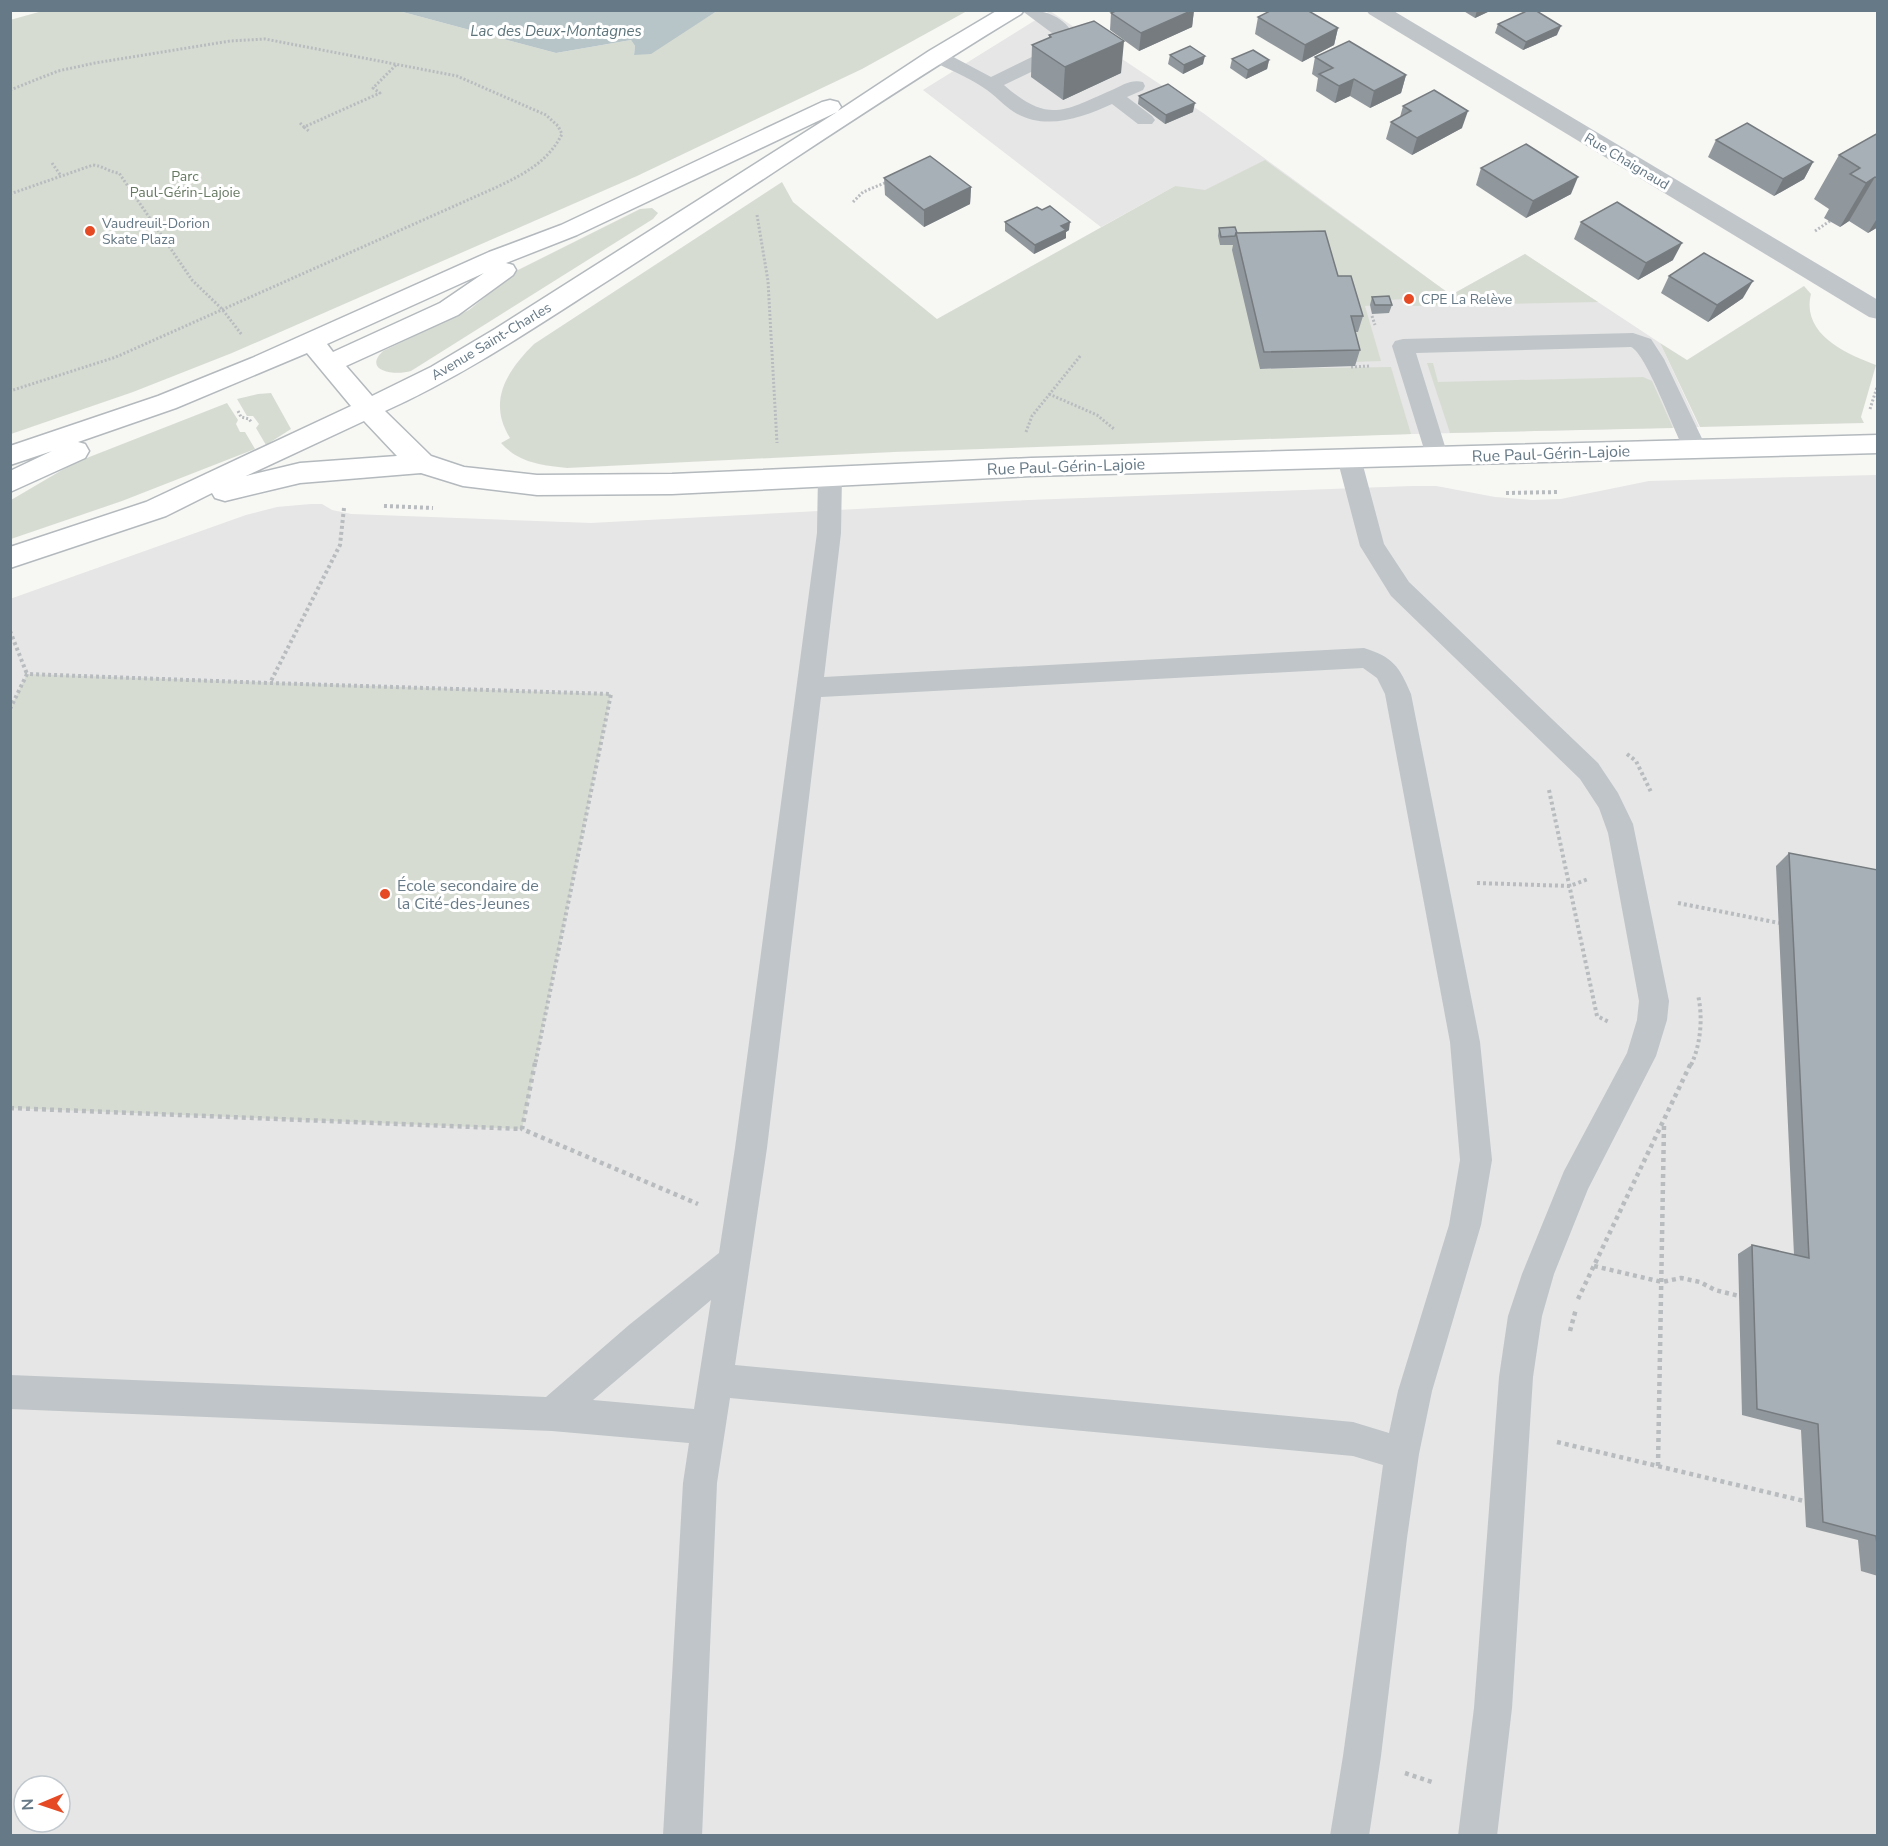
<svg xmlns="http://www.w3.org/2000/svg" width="1888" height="1846" viewBox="0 0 1888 1846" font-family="'Nunito Sans',sans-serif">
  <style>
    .built { fill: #e5e6e5; fill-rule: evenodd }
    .green { fill: #d7dcd3 }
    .water { fill: #b7c5c8 }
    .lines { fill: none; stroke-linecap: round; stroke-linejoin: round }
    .secondary-casing { stroke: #b3b9bd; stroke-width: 3 }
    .path-far2 { stroke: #b8bcbf; stroke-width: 3; stroke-dasharray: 2 2; stroke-linecap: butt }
    .path-far1 { stroke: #b8bcbf; stroke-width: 4; stroke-dasharray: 3 3; stroke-linecap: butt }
    .path { stroke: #b8bcbf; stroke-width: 4.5; stroke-dasharray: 4 4; stroke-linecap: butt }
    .lane { fill: #c0c5c9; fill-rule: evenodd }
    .street { fill: #c0c5c9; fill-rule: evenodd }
    .secondary { fill: #fff; fill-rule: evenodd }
    .wall { fill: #90979d }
    .shaded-wall { fill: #757b7f }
    .building { fill: #a7b0b6; stroke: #757b7f; stroke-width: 1.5 }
    .poi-dot { fill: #e64a25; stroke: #fff; stroke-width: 2 }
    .labels { text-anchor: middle; stroke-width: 6; stroke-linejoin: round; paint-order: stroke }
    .far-street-label { font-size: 14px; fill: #667986; stroke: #fff }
    .far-park-label { font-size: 14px; fill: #667861; stroke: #fff }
    .far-poi-label { font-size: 14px; fill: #667986; stroke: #fff; text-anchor: start }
    .far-water-label { font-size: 15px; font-style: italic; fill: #5d747b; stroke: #fff }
    .street-label { font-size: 16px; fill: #667986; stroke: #fff }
    .poi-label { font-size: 16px; fill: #667986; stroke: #fff; text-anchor: start }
  </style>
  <rect width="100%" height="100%" fill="#f7f7f4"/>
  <g class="built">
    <path d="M1050,11L1203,113L1451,295L1525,254L1660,343L1699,427L1253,438L1175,186L1101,227L923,90Z"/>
    <path d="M1877,475V1835H11L10,599L246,515L277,507L311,504H322L332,510L351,514L591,523L1029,500L1412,486H1436L1495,497L1532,500L1561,499L1649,481ZM24,1786H60V1822H24Z"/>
  </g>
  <g class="green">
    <path d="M46,10L399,11L556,53L631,40L635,46L634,55L685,31L717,11H967L862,69L637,176L232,353L133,392L11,434L10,20Z"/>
    <path d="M1265,160L1451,295L1525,254L1598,302L1413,306L1411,299L1384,300L1386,305L1365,306L1381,361L1354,362L1346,333L1358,332L1346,293L1260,369L1391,367L1411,434L894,452L567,468C541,465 519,463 501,443L510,438C487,401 507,371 534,344L782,182L793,202L937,319L1175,186L1205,190Z"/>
    <path d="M652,208L658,213L653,219L411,371C395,376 362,371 383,351L469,310L518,270L640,209Z"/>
    <path d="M1804,286L1811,294C1801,334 1846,354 1876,365L1861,417L1864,423L1700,427L1660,343L1687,360Z"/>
    <path d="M1427,363H1433L1438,382L1643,377L1652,381L1673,428L1450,433Z"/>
    <path d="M271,393L291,429L266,445L256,428L259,424L253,416H247L237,399L258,394Z"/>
    <path d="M227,403L238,420L236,424L240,432H245L255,449L122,501L11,539V500L74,463Z"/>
    <path d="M27,674L611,694L522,1129L11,1108L10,709Z"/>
  </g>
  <path class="water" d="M399,11L717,10V11L651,54L634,55L635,46L631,40L556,53Z"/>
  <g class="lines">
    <defs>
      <path id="secondary" d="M998,10H1024L1021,14C882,98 749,190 612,278C538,325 465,375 385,411L431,456L464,467L537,475L672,474L1031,458L1878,435V453L1031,476L672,494L537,495L463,486L421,473L300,483L225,501L215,498L212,493L166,516L10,568V547L146,502L351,406L307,353L176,408L78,442L85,444L89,451L85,458L10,492V471L52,451L10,465V446L158,396L252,358L489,252L561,225L822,102L830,100L838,102L841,107L838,111L929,51ZM837,112L495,329L431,367L372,396L346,366L458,315L513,275L516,270L513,265L506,263L577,235ZM484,273L440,303L333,352L327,344ZM364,421L397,456L300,463L246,476Z"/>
    </defs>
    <use href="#secondary" class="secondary-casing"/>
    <g class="path-far2">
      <path d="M10,90L58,71L95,63L230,41L265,39L457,76L546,115L558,126L562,134C548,162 524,174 497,187L116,357L10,391"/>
      <path d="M300,123L304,127L380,93L373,88L397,64"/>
      <path d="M304,127L310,132"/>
      <path d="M52,163L61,176"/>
      <path d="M10,194L93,165C104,166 108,172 119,173L192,280L222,309L242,335"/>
      <path d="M853,202L863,192L887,182"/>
      <path d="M757,215L768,281L777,443"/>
      <path d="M1815,231L1830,221"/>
      <path d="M1372,316L1375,325"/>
      <path d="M1351,367L1370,366"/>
      <path d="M1049,394L1097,415L1114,429"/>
      <path d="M1870,409L1878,384"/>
      <path d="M238,411L241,417L249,419L252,423"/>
      <path d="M1026,432L1032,416L1081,355"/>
    </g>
    <g class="path-far1">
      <path d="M1506,493L1558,492"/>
      <path d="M384,506L433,508"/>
      <path d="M344,508L340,545L270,683L611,694L535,1065"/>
      <path d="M10,631L27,674"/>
      <path d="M10,709L27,674L270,683"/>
      <path d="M1627,754L1636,761L1651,792"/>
      <path d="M1549,790L1597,1016L1609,1022"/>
      <path d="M1477,883L1570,886L1588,879"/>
      <path d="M1678,903L1779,923"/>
      <path d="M1691,1065C1701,1044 1703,1017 1698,995"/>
    </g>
    <g class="path">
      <path d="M535,1063L522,1129L698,1204"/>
      <path d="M10,1108L522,1129"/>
      <path d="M1594,1266L1662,1282L1681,1278L1700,1282L1715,1290L1739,1296"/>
      <path d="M1578,1299L1691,1063"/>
      <path d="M1570,1331L1576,1309"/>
      <path d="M1557,1442L1804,1501"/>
      <path d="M1658,1466L1664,1125"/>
      <path d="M1405,1773L1435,1783"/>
    </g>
    <g class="lane">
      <path d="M1021,10C1044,10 1060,14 1074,34V44L1056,60L1004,85C1048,124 1064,111 1112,90C1123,85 1131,79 1143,82L1145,86L1143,90L1127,97L1152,116L1155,120L1152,124H1138L1112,104C1082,118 1045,131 1014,112C1003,105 995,95 984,88C968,77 948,69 930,60L928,56L930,52H944L991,77L1042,52L1056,42V36Z"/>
      <path d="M1633,333L1651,339L1664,359L1707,449L1703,455L1695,457L1687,455C1675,435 1647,354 1631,347L1416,353L1448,456L1444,462L1436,464L1428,462L1392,346L1395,341L1403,339Z"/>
      <path d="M1349,450L1357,452L1361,458L1384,544L1409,582L1598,763L1618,793L1633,824L1669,1001L1667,1020L1656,1056L1588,1189L1554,1274L1542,1316L1533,1377L1512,1708L1497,1836H1458L1474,1708L1499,1377L1508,1316L1522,1274L1564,1171L1627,1053L1637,1020L1639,1001L1608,833L1599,808L1580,779L1391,596L1360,546L1337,458L1341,452Z"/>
      <path d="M830,468L838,470L842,476L841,533L824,677L1364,648C1393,657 1399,666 1411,694L1480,1042L1492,1160L1481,1225L1432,1391L1419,1454L1407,1538L1381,1756L1369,1836H1330L1343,1756L1383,1465L1353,1456L730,1398L717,1483L702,1836H663L683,1483L689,1443L552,1431L10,1409V1375L546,1397L629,1325L719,1253L735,1148L817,533L818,476L822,470ZM1363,668L1377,678L1385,694L1450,1042L1460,1160L1449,1225L1398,1391L1389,1433L1353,1422L735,1365L767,1148L821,697ZM711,1300L694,1409L593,1400Z"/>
    </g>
    <path class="street" d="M1366,10H1392L1878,300V319L1869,317L1369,14Z"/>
    <use href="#secondary" class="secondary"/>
  </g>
  <g class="wall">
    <path d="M1194,10L1192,27L1139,51L1110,30L1111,13Z"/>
    <path d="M1462,10H1492L1475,18Z"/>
    <path d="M1258,17L1338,28L1334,45L1302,62L1255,34Z"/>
    <path d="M1498,24L1557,35L1523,50L1495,33Z"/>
    <path d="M1049,35L1121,73L1063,100L1031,77L1032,45L1049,38Z"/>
    <path d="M1170,55L1203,64L1183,74L1168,64Z"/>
    <path d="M1315,57L1406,75L1401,93L1370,108L1350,96L1335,103L1316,91L1318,78L1312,74Z"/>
    <path d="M1232,59L1269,60L1267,69L1246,79L1230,68Z"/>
    <path d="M1139,96L1193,112L1165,124L1138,104Z"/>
    <path d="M1403,106L1462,128L1412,155L1386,139L1391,122L1400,117Z"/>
    <path d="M1878,133V227L1868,233L1849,221L1840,227L1824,218L1829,209L1814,199L1839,155Z"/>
    <path d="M1716,140L1813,162L1804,179L1774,196L1708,157Z"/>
    <path d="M1481,168L1571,194L1526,218L1476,185Z"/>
    <path d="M884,178L971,187L970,204L924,227L885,195Z"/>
    <path d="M1005,222L1069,230L1066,232V238L1034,254L1005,231Z"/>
    <path d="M1581,222L1673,260L1638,280L1574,239Z"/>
    <path d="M1219,228L1237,233L1338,276L1363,316L1358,332H1355L1360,350L1355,366L1260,369L1232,250L1233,245H1220L1218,236Z"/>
    <path d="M1669,276L1743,298L1708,322L1661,293Z"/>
    <path d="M1372,297L1392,305L1389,313L1372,314L1370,305Z"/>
    <path d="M1789,853L1878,870V1576L1861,1571L1858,1540L1806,1527L1801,1430L1742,1415L1738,1254L1752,1245L1794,1255L1776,866Z"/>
  </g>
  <g class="shaded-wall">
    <path d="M1194,10L1192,27L1139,51L1141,33Z"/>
    <path d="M1477,10H1492L1475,18Z"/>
    <path d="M1561,26L1557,35L1523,50L1526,42Z"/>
    <path d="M1338,28L1334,45L1302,62L1305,45Z"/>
    <path d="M1124,41L1121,73L1063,100L1065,67Z"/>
    <path d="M1205,56L1203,64L1183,74L1184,65Z"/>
    <path d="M1269,60L1267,69L1246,79L1248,70Z"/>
    <path d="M1406,75L1401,93L1370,108L1374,91Z"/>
    <path d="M1354,79L1350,96L1335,103L1339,86Z"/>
    <path d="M1195,103L1193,112L1165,124L1166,115Z"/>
    <path d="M1468,111L1462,128L1412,155L1417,138Z"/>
    <path d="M1813,162L1804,179L1774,196L1783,179Z"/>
    <path d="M1578,177L1571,194L1526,218L1533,201Z"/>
    <path d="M1875,177L1849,221L1840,227L1866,183Z"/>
    <path d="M971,187L970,204L924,227V210Z"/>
    <path d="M1878,217V227L1868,233Z"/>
    <path d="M1070,222L1069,230L1066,232V238L1034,254L1035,245L1061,226Z"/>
    <path d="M1682,243L1673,260L1638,280L1646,263Z"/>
    <path d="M1753,281L1743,298L1708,322L1717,305Z"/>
  </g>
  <g class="building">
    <path d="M1118,10H1193L1141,33L1111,13Z"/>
    <path d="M1272,10H1307L1338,28L1305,45L1258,17Z"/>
    <path d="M1529,10H1535L1561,26L1526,42L1498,24Z"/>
    <path d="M1094,21L1124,41L1065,67L1032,45L1051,37L1049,35Z"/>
    <path d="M1349,41L1406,75L1374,91L1354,79L1339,86L1319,74L1333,68L1315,57Z"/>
    <path d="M1190,46L1205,56L1184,65L1170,55Z"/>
    <path d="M1253,50L1269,60L1248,70L1232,59Z"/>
    <path d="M1168,84L1195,103L1166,115L1139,96Z"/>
    <path d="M1434,90L1468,111L1417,138L1391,122L1411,111L1403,106Z"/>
    <path d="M1747,123L1813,162L1783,179L1716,140Z"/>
    <path d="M1878,133V178L1875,177L1866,183L1850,174L1860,168L1839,155Z"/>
    <path d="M1526,144L1578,177L1533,201L1481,168Z"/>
    <path d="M930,156L971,187L924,210L884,178Z"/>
    <path d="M1617,202L1682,243L1646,263L1581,222Z"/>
    <path d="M1050,206L1070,222L1061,226L1066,230L1035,245L1005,222L1037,207L1042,210Z"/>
    <path d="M1235,227L1237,233H1236L1235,236L1221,237L1219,228Z"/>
    <path d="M1325,231L1338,276H1351L1363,316H1351L1360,350L1264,352L1236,233Z"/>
    <path d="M1704,253L1753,281L1717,305L1669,276Z"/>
    <path d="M1389,296L1392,305H1375L1372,297Z"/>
    <path d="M1789,853L1878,870V1552L1876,1536L1823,1522L1818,1424L1757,1409L1752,1245L1809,1258Z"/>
  </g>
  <g class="poi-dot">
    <circle cx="90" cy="231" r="6"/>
    <circle cx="1409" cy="299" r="6"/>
    <circle cx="385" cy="894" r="6"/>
  </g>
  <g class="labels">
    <g class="far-street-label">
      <text transform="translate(1627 161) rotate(31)" y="5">Rue Chaignaud</text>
      <text transform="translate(491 341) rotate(-31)" y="5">Avenue Saint-Charles</text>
    </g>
    <g class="far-park-label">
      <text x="185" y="181">Parc<tspan x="185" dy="16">Paul-Gérin-Lajoie</tspan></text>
    </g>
    <g class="far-poi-label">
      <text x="102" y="228">Vaudreuil-Dorion<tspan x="102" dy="16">Skate Plaza</tspan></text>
      <text x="1421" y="304">CPE La Relève</text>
    </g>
    <g class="far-water-label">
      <text x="556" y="36">Lac des Deux-Montagnes</text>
    </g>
    <g class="street-label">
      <text transform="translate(1551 453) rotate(-2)" y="6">Rue Paul-Gérin-Lajoie</text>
      <text transform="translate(1066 466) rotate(-2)" y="6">Rue Paul-Gérin-Lajoie</text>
    </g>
    <g class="poi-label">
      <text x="397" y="891">École secondaire de<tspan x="397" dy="18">la Cité-des-Jeunes</tspan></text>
    </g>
  </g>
  <rect width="1888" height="1846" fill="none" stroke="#667986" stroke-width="24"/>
  <g transform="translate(42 1804) rotate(268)"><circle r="28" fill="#ffffff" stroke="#c2c9cf" stroke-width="1.5"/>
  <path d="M0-4.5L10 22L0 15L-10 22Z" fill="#e64a25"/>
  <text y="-9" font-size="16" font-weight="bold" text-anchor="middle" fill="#667986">N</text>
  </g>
</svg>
